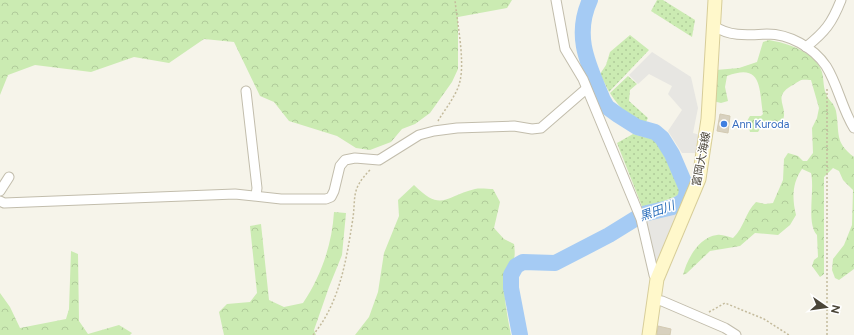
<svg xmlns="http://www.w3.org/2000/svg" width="854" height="335" viewBox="0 0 854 335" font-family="Figtree,'Noto Sans JP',sans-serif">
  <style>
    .grass { fill: url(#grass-dots) }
    .forest { fill: url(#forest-crowns) }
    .parking { fill: #e7e6e2 }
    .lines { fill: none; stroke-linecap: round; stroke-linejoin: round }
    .river { stroke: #a5cbf4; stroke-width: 16 }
    .building { fill: #d8d1bf; stroke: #d3cab2 }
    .minor-casing { stroke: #c2bdac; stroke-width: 11 }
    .secondary-casing { stroke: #d7cd99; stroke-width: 15 }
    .path { stroke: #c4bb9d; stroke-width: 1.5; stroke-dasharray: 2 2; stroke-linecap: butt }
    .minor { stroke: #fff; stroke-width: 9 }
    .secondary { stroke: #fff8cb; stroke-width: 13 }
    .shop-dot { fill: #3f7fe0; stroke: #fff; stroke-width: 1.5 }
    .labels { text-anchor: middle; stroke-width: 3; stroke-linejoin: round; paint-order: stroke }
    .shop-label { font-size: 11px; fill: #366cbe; stroke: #fff; text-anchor: start }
    .street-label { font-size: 11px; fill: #4a4538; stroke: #fff }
    .water-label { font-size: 12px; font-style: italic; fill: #2b6fbc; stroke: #fff }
  </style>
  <defs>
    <pattern id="grass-dots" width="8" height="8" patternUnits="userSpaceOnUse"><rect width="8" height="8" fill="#cbebb2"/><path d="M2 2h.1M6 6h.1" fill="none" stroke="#b0cb9a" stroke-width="1.8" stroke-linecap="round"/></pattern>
    <pattern id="forest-crowns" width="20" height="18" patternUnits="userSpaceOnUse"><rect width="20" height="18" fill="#cbebb2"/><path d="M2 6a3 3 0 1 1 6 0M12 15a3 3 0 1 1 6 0" fill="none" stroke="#b0cb9a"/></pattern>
  </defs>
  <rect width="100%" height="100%" fill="#f6f4ea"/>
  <g class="grass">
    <path d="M657,0H663L695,20L692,37L651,11Z"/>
    <path d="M630,35L649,50L609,92L600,74L606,65L610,52Z"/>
    <path d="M628,76L637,84L630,90L629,101L648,118L646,122C629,119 619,107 610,93Z"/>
    <path d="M633,134L656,140L664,150L681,185L679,195L643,209L617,143Z"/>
  </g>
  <g class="forest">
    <path d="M0,0H512L507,8L458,17V69L452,82L430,113L415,124L402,129L391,142L370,150L356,148L337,136L289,121L274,102L260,96L234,42L204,39L169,63L134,57L91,72L35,65L8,75L0,95Z"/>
    <path d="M769,40C787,43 816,52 822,72C824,80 823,89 827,96C830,102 834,103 836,111C840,133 834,142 854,157V269L839,280L835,278L832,270L833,259L844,245L852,225L853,190L843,180L839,171L833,168L824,177V274L820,277L812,266L814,260L818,257L817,235C806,223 815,190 811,173L802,169C792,183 792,199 796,215L790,225L778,235L755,233L740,246L710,251L687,273L683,275C687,259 699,237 717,235C722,234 728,237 733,238C744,228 745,213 756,202L765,204L773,203L783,180L784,159L788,153L798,156L803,161H807L813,153L812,128L817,118L819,108L811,80C798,79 802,80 791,86C771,98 790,107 782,122L762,126L758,132H750L747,121L750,116H761L763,114C759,87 762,63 727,76L725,87L728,101L721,103L713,101L716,70L739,68L757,62L763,42Z"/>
    <path d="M414,185C442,213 445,196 475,189C480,188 488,189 493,189L500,202L494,228L504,239L514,244C517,266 510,259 505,275C502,290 508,320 511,335H355L369,317L378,292L384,253L399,216L398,200Z"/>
    <path d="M334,212L346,213L342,255L329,287L314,330L316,335H224L219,312L227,304L250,302L257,293L250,226L261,224L269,300L284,307L303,303C321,276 332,245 334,212Z"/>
    <path d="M71,251L78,254L79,321L88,334L119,325L132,333L130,335H0V293L10,307L20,328L66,319L69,309Z"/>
  </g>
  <g class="parking">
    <path d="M652,52L691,77L698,108L693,133L700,135L698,153H682L668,131L682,110L668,94L672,86L649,74L638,84L629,75Z"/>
    <path d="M675,214L679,217L659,262L655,264L645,221Z"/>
  </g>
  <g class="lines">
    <path class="river" d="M520,335L511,288V275L516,266L523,262L555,263L609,235L643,214L673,207L683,201L686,196L687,189L672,154L662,138L655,132L637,127L618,115L607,107L603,100C589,66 573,37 590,0"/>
  </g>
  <g class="building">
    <path d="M720,114L730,116L728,133L717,131Z"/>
    <path d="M658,326L671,329L670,335H657Z"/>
  </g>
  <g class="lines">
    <defs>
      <g id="minor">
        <path d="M556,0L565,49L583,79L641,219L654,275L657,279"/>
        <path d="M714,26C730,37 748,35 767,34C789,34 813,47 826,66C838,85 842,109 854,128"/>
        <path d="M806,47C825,32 832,23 841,0"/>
        <path d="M246,91L257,188L256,195"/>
        <path d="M0,191L9,177"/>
        <path d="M0,201L4,203L235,194L281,199H326L331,197L334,191L340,166L345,160L355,158L379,160L419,135L434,131L457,128L514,126L532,129L541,128L586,89"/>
        <path d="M654,300L662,301L725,328L736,335"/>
      </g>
      <path id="secondary" d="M649,335L657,279L699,179L708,119L715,0"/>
    </defs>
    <use href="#minor" class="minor-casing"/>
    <use href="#secondary" class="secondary-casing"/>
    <g class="path">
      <path d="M827,89V335"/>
      <path d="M438,121C445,109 457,95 460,81C465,60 457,22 455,0"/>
      <path d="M709,312L725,303L764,319L789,335"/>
      <path d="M313,335C339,304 346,262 352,224C357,197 349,191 371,169"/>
    </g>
    <use href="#minor" class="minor"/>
    <use href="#secondary" class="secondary"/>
  </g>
  <circle class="shop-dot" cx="724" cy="124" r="4"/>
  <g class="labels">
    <g class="shop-label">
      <text x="732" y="128">Ann Kuroda</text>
    </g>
    <g class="street-label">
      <text transform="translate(701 159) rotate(-79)" y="4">富岡大海線</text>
    </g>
    <g class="water-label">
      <text transform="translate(657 211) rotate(-19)" y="4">黒田川</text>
    </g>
  </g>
  <g transform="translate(826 307) rotate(103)" stroke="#ffffff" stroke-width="3" paint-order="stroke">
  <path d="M0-3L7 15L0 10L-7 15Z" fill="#4a4538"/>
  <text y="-6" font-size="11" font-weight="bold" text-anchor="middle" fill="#4a4538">N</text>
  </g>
</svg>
